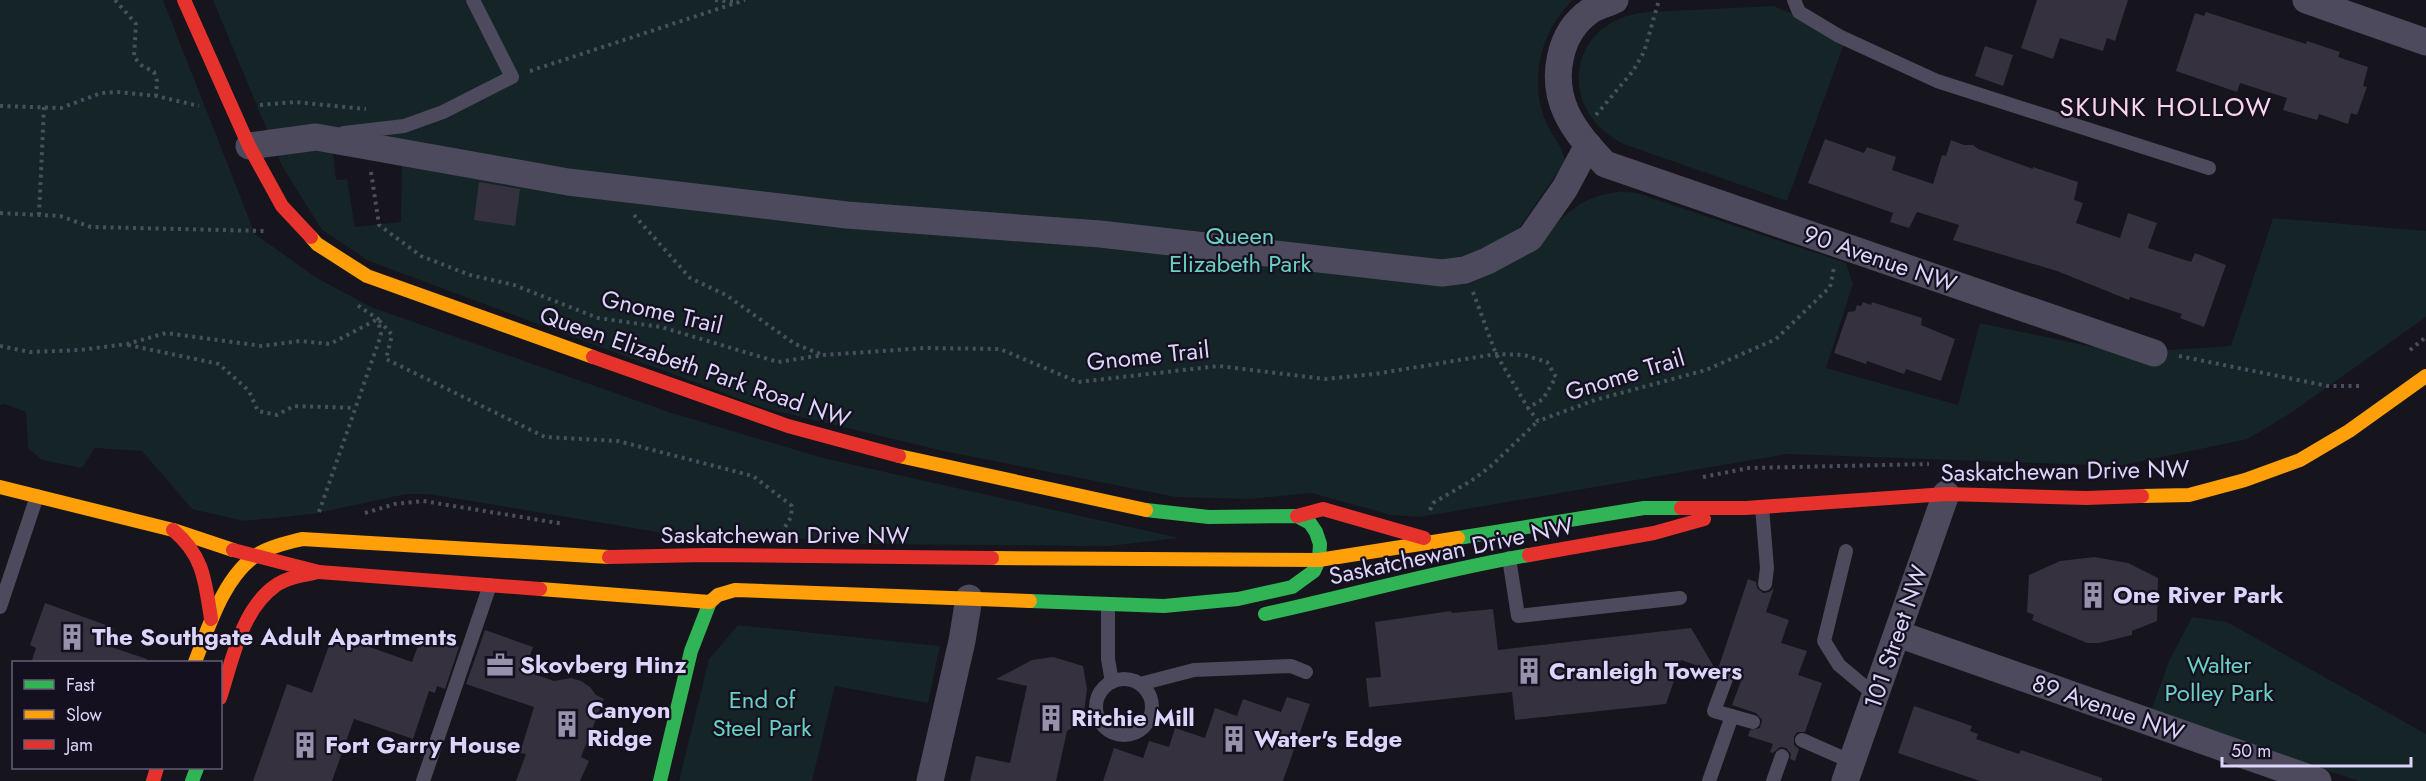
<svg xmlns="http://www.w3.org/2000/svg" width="2426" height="781" viewBox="0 0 2426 781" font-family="Jost,sans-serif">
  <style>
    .green { fill: #142427; fill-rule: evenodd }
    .building { fill: #35313e }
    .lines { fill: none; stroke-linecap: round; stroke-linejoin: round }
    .path { stroke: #48505c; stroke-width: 4; stroke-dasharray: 3 4.5; stroke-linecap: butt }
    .lane { stroke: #4c4a5c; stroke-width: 14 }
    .street { stroke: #4c4a5c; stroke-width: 27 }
    .fast { stroke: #30b455; stroke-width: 14 }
    .slow { stroke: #ff9f0a; stroke-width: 14 }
    .jam { stroke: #e5322d; stroke-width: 14 }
    .labels { text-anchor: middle; stroke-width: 4.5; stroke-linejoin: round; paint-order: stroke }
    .park-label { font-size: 24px; fill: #6ad0c2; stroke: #151020 }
    .street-label { font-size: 24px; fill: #ddd4f9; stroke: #151020 }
    .poi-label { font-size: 24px; font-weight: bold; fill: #ddd4f9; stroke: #151020; text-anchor: start }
    .neighbourhood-label { font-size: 26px; letter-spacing: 1.5px; fill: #fad6e9; stroke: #151020 }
  </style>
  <rect width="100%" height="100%" fill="#16141c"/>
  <g class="green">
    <path d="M0,0H163L255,234L317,278L371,307L672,413L823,458L1179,538L1110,546L858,544L736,533L675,535L428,494H407L313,514L243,521L192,509L142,451L95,448L82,468L42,460L28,448L26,412L4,404L0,405Z"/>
    <path d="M213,0H1573C1540,31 1528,83 1547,124C1553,138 1563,146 1565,162L1515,234L1523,257C1559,222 1582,186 1637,193L1846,263L1853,284L1826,368L1958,405L1980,323L2122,353L2231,346L2273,218L2426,231V317L2291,413L2248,439L2119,466L1787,454L1420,517L1391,515L1311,493L1250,499L1176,497L943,451L764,408L369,261L322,230L282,166ZM332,139L402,151L401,222L355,227L347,179L336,180Z"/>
    <path d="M1774,6L1847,36L1787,201L1623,144C1553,108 1569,19 1647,12Z"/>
    <path d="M2192,617L2227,622L2426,734V781H2359L2151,711L2169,661Z"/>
    <path d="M738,625L940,646L928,703L835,686L812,781H679L709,659Z"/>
  </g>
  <g class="building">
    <path d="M2037,0H2128L2115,41L2107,38L2103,51L2060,38L2053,59L2021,48Z"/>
    <path d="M2206,12L2306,44L2307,41L2340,52L2338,57L2368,67L2363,86L2367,87L2357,115L2351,113L2348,124L2319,114L2317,120L2283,110L2287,98L2240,83L2237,92L2176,71L2195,13L2204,16Z"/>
    <path d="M1985,46L2013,55L2003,86L1975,76Z"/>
    <path d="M1825,139L1864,153L1867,147L1896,157L1892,170L1933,184L1942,155L1946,156L1951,140L1964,145H1973L1978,149L2033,169V167L2078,182L2074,200L2083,203L2076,223L2120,238L2128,213L2157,223L2148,248L2191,262L2195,253L2226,265L2204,327L2180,318L2182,314L2130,297L2129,300L2057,271L1953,240L1959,225L1917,212L1909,228L1890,222L1893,213L1808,183Z"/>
    <path d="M479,182L520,189L515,226L474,220Z"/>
    <path d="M1863,302L1871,305L1872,302L1922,318L1921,325L1955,339L1941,381L1906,369L1904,374L1867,361L1866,364L1834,353L1848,312L1855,311L1857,305L1861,306Z"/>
    <path d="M2094,557L2128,563L2158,578L2157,621L2132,631V635L2099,643H2087L2032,620L2034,615L2027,612L2029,575L2060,561Z"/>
    <path d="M1748,579L1756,582L1757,588L1763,593L1769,592L1774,588L1766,612L1789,620L1781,643L1807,651L1798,675L1822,683L1805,732H1797L1794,737V745L1799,749L1795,761L1790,759L1791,754L1786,748L1780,747L1773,753L1770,752L1773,744L1748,736L1750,730L1760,728L1762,720L1756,713L1732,705L1741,681L1735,679L1734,670L1725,667L1718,673L1681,660L1666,704L1515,720L1512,692L1369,707L1366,678L1381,677L1375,622L1451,611L1452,613L1493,609L1498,650L1691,628L1717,672Z"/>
    <path d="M45,603L114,628L108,646L147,659V663H31L36,648L30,645Z"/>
    <path d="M485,630L533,647L525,671L554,681L571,678L581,681L590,687L596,695L604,699L581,757L589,761L580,781H516L526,754L520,753L534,707L466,684Z"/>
    <path d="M333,634L412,662L420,640L424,641L426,634L459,647L445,689L437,686L435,693L429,691L413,739L354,719L332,781H253L287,684L312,693Z"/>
    <path d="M1053,657L1083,666L1087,689L1084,712L1080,723L1067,731L1056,781H970L976,756L1010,763L1027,686L996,679L1032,660Z"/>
    <path d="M1287,697L1310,704L1283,781H1103L1114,748L1143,758L1149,741L1169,747L1175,728L1205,738L1215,708L1237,716L1243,699L1281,712Z"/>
    <path d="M1914,706L1972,726L1970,731L1978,734L1976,739L2019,754L2021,750L2102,778V781H1980L1898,753Z"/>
  </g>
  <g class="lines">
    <g class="path">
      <path d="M115,0L136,24L134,57L141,65L154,72L157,81L156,96"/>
      <path d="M715,0L734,2"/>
      <path d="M530,71L745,0"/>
      <path d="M260,105L295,102L366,109"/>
      <path d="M0,106L61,108L101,93L118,92L156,96L199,106"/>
      <path d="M1596,115L1633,71L1644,52L1659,0"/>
      <path d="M371,172L379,225L421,256L470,275L514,285L598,318L661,327L778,362L823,355L925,348L1000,349L1078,382L1219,366L1325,379L1375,374L1496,354L1524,355L1547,362L1556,377L1543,399L1528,408L1538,421L1595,400L1706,370L1776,339L1830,287L1834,268"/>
      <path d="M0,213L60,216L91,227L265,231"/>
      <path d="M39,215L44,107"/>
      <path d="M634,215L690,278L726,295L795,344L823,355"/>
      <path d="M1473,292L1496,354L1528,408"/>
      <path d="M128,345L219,364L249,391L258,411L277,415L294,406L355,408"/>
      <path d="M0,346L30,352L80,350L127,344L166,333L262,346L300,341L330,344L378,319L392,335L386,359L545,437L618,441L753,476L792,506L791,517L785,527"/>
      <path d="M2410,350L2426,337"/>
      <path d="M2179,356L2328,386H2360"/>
      <path d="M1703,477L1749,468L1929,464"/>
      <path d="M1430,510L1433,503L1471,481L1491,466L1538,421"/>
      <path d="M319,512L381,335L378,319L357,305"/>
      <path d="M365,513L395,504L423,501L564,524"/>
    </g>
    <g class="lane">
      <path d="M1794,0L1799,12L1839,36L1937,81L2209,168"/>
      <path d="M344,133L404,126L443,112L512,77L473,0"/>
      <path d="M1762,507L1767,568L1765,584"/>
      <path d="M1846,551L1824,641L1839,665L1876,696"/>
      <path d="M1509,558L1518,616L1680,598"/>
      <path d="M1108,604V659L1112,682"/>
      <path d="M0,607L37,496"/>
      <path d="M1727,676L1714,711L1753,722"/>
      <circle cx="1124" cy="707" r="28"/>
      <path d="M1140,684L1194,670L1291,666L1306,672"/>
      <path d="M1802,740L1852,762"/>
      <path d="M423,781L490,585"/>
      <path d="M1709,781L1732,716"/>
      <path d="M1773,781L1782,756"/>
    </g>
    <g class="street">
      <path d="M1615,0C1607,4 1597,6 1590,11C1558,33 1551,79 1566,112C1575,132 1591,149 1605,164L2154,353"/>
      <path d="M2306,0L2426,42"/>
      <path d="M249,146L316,137L568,182L847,215L1100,234L1442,273L1465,270L1487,261L1530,238L1565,188L1588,145"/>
      <path d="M1898,634L2318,781"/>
      <path d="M930,781L962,641L969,598"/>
      <path d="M1845,781L1946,494"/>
    </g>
    <g class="fast">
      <path d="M1458,538L1644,508H1681"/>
      <path d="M1030,601L1164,606L1238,599L1292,587L1314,571L1319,560L1320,544L1316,532L1310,523L1297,516L1209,517L1146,510"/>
      <path d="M1265,614C1353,595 1440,570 1529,555"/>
      <path d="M192,781L197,768"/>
      <path d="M660,781L691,651L710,602"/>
    </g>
    <g class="slow">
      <path d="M311,237L317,244L367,276L593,357"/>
      <path d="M899,456L1146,510"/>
      <path d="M0,487L173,530L233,550"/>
      <path d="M2142,496L2189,495L2245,480L2300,460L2349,431L2426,376"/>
      <path d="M992,558L1319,560L1458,538"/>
      <path d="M540,589L710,602L718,595L735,590L1030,601"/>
      <path d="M195,662C209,626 224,576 258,554C271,546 287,543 302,539L609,557"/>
    </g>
    <g class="jam">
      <path d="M184,0L249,146L282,206L311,237"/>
      <path d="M593,357L788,426L899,456"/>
      <path d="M1681,508H1746L1946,494L2086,498L2142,496"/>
      <path d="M1297,516L1323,509L1424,538"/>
      <path d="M173,530C204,556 205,581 211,619"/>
      <path d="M233,550L319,572L540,589"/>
      <path d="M1529,555L1654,533L1704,519"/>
      <path d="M609,557L706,555L992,558"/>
      <path d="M220,698C232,662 241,610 275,586C287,577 304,575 319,572"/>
      <path d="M153,781L157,768"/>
    </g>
  </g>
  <defs>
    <symbol id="building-bare" viewBox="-9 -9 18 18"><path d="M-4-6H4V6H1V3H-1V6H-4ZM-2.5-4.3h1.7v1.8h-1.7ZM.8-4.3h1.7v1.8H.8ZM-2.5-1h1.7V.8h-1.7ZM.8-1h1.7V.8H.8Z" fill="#9791ac" stroke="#151020" stroke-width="2.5" paint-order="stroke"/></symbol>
    <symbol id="office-bare" viewBox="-9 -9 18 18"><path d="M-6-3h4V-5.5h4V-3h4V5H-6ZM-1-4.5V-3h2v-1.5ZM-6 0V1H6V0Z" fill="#9791ac" stroke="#151020" stroke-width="2.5" paint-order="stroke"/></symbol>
  </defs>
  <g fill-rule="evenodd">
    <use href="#building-bare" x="2074" y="576" width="38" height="38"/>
    <use href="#building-bare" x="53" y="618" width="38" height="38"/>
    <use href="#office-bare" x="481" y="646" width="38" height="38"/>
    <use href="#building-bare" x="1510" y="652" width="38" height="38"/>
    <use href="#building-bare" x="1032" y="699" width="38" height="38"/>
    <use href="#building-bare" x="548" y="705" width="38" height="38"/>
    <use href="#building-bare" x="1215" y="720" width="38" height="38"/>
    <use href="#building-bare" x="286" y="726" width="38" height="38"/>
  </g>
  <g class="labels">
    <g class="park-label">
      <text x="1240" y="244">Queen<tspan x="1240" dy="28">Elizabeth Park</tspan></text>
      <text x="2219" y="673">Walter<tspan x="2219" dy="28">Polley Park</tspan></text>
      <text x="762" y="708">End of<tspan x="762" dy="28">Steel Park</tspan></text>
    </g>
    <g class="street-label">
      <text transform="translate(1880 259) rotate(19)" y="8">90 Avenue NW</text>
      <text transform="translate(662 312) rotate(13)" y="8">Gnome Trail</text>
      <text transform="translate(1148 356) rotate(-6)" y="8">Gnome Trail</text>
      <text transform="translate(695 367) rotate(19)" y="8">Queen Elizabeth Park Road NW</text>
      <text transform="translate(1625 375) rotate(-17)" y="8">Gnome Trail</text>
      <text transform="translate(2065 471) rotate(-1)" y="8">Saskatchewan Drive NW</text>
      <text x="785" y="543">Saskatchewan Drive NW</text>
      <text transform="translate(1451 551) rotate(-12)" y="8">Saskatchewan Drive NW</text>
      <text transform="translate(1896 637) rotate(-71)" y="8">101 Street NW</text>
      <text transform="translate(2108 708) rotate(19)" y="8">89 Avenue NW</text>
    </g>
    <g class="poi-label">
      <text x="2113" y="603">One River Park</text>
      <text x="92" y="645">The Southgate Adult Apartments</text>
      <text x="520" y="673">Skovberg Hinz</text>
      <text x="1549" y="679">Cranleigh Towers</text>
      <text x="587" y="718">Canyon<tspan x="587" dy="28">Ridge</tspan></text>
      <text x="1071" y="726">Ritchie Mill</text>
      <text x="1254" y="747">Water's Edge</text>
      <text x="325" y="753">Fort Garry House</text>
    </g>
    <g class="neighbourhood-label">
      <text x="2166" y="116">SKUNK HOLLOW</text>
    </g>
  </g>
  <rect x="12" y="661" width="210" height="108" fill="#151020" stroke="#655e77" stroke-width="1.5"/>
  <rect x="24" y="680" width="30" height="9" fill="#30b455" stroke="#655e77" stroke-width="1.5"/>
  <text x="66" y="691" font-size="18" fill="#ddd4f9">Fast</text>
  <rect x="24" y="710" width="30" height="9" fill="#ff9f0a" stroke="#655e77" stroke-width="1.5"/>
  <text x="66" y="721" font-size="18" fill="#ddd4f9">Slow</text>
  <rect x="24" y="740" width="30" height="9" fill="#e5322d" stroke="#655e77" stroke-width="1.5"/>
  <text x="66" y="751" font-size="18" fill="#ddd4f9">Jam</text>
  <path d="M2222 757v9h189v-9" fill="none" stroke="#ddd4f9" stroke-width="3"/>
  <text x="2231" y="757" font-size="18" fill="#ddd4f9" stroke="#151020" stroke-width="4.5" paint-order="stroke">50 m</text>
</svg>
